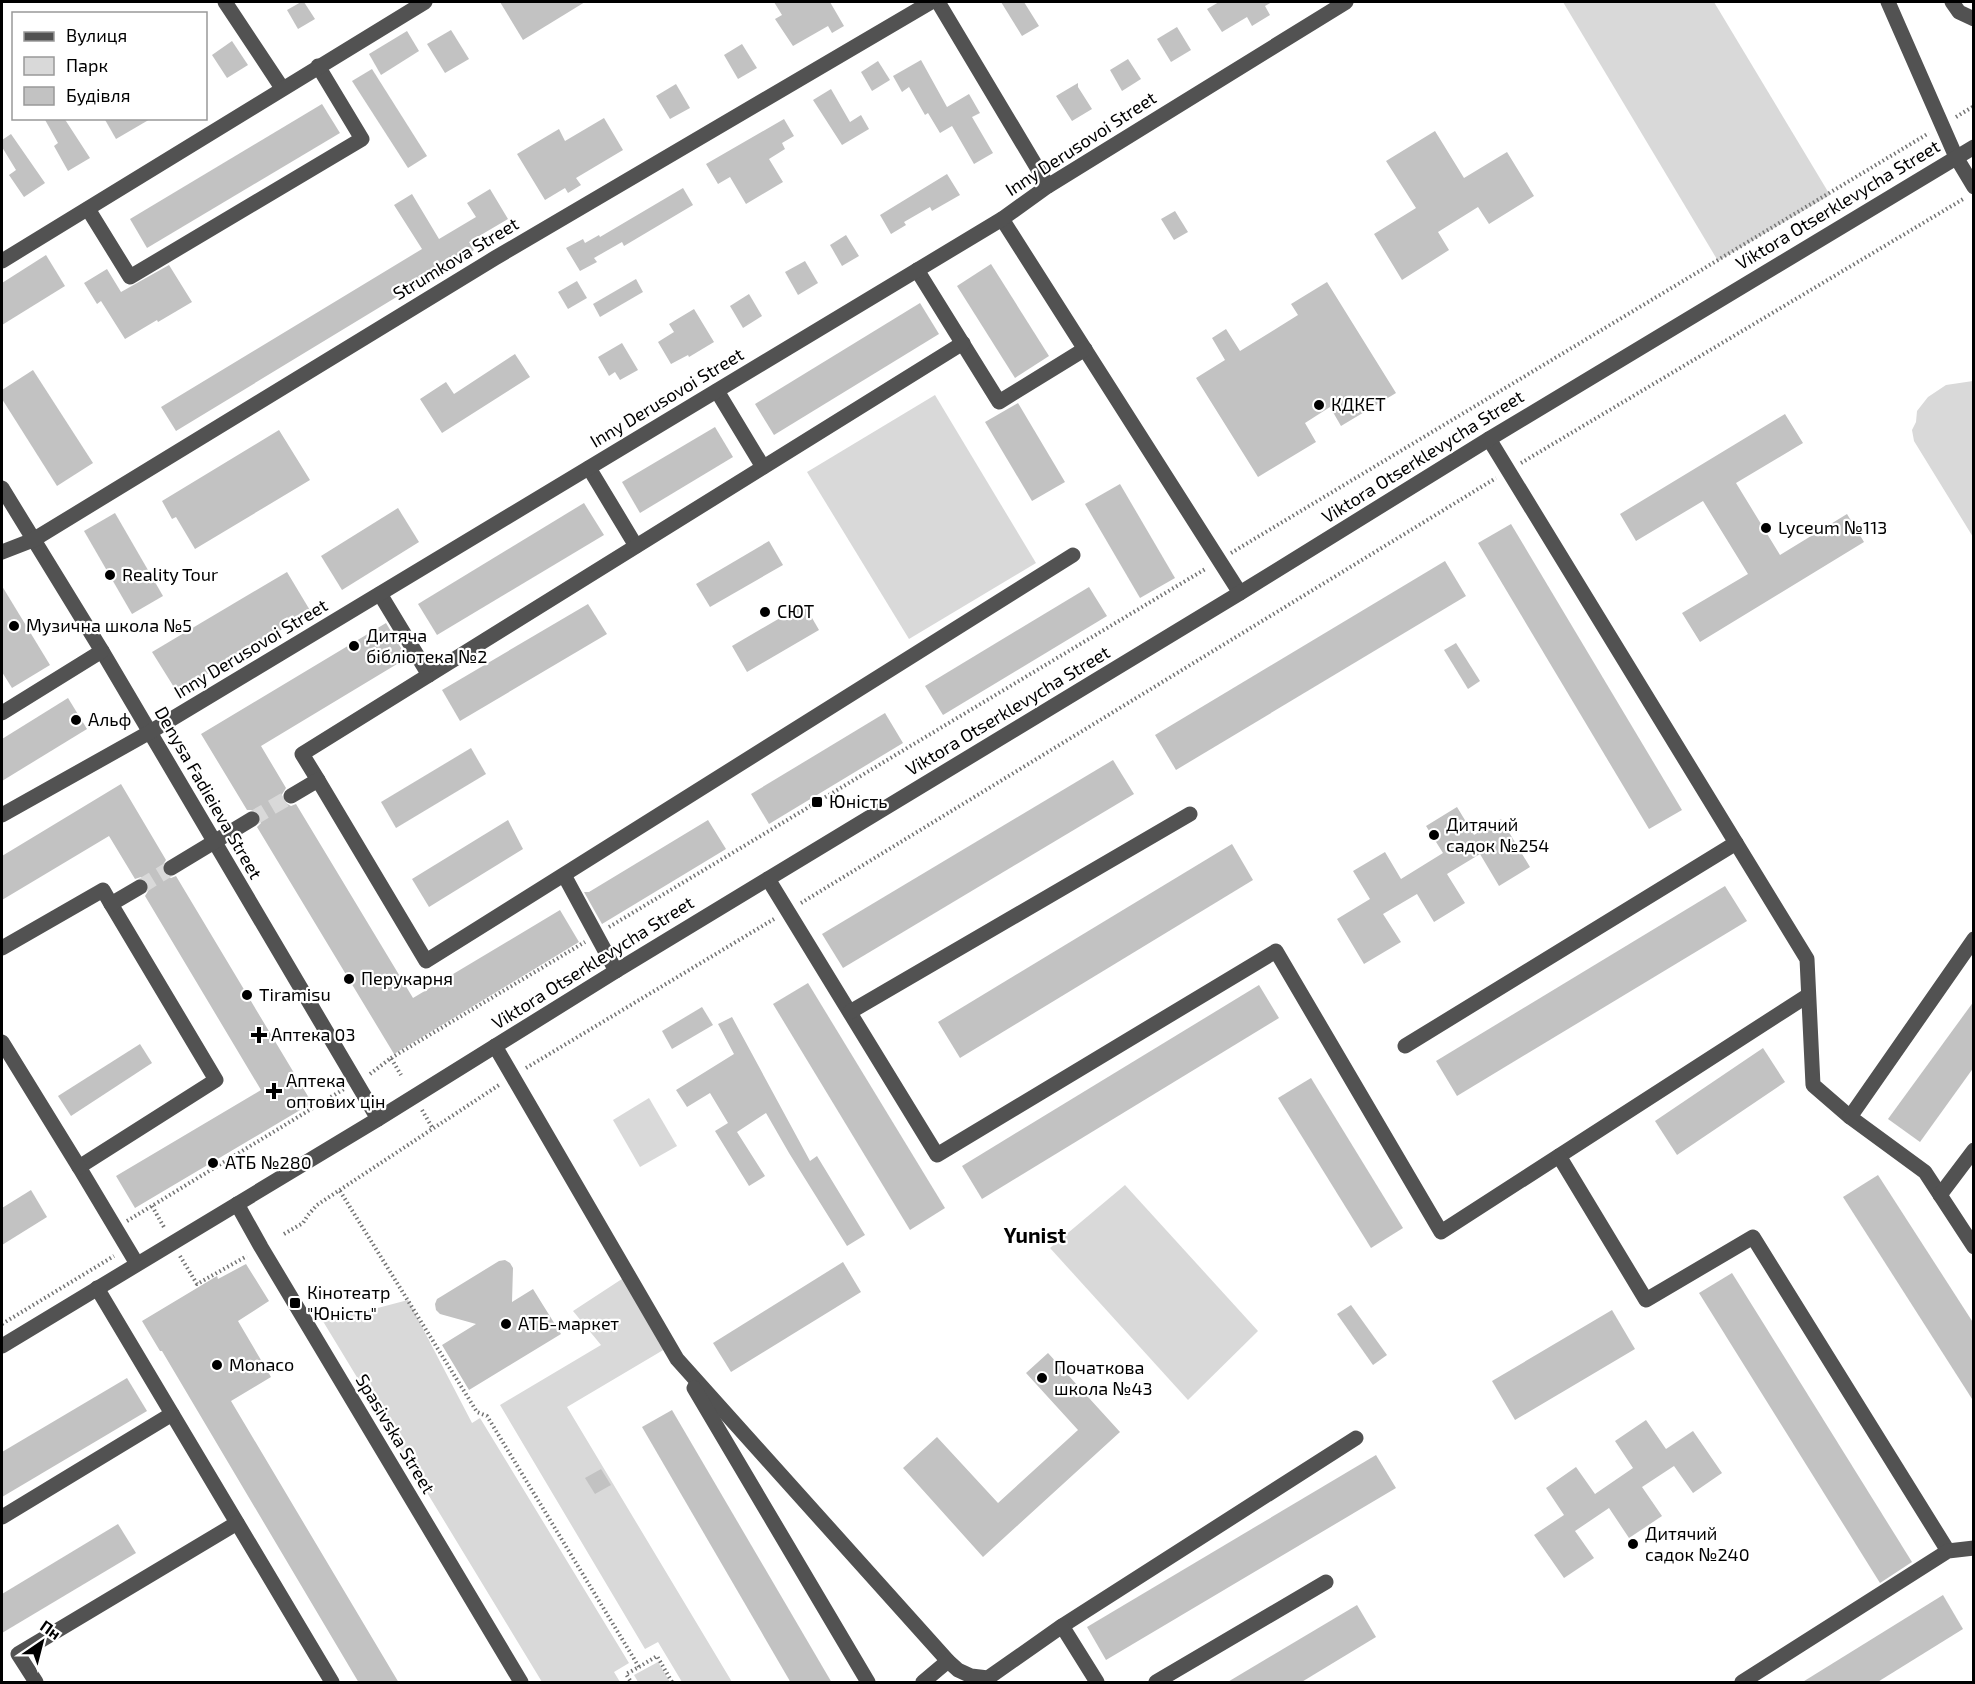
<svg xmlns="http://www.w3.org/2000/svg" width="1975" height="1684" viewBox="0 0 1975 1684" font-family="'Exo 2',sans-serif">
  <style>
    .green { fill: #d9d9d9 }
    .building { fill: #c2c2c2 }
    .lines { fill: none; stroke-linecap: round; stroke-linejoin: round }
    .minor-tunnel { stroke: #d9d9d9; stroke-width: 15; stroke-dasharray: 15 8; stroke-linecap: butt }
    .path { stroke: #747474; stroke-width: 4; stroke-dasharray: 1.5 3; stroke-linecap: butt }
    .minor { stroke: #525252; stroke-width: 15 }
    .poi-dot { fill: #000; stroke: #fff; stroke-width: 2 }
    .labels { text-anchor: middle; stroke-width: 4.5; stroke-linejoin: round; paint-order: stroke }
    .street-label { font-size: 18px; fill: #000; stroke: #fff }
    .poi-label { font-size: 18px; fill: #000; stroke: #fff; text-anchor: start }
    .quarter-label { font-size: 21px; font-weight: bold; fill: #000; stroke: #fff }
  </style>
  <rect width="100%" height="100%" fill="#fff"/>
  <g class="green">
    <path d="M1563,2H1714L1830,195L1718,261Z"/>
    <path d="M1973,381H1974L1973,537L1914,441L1912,430L1916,422L1917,411L1928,397L1946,385Z"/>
    <path d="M935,395L1036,563L909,639L807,472Z"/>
    <path d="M649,1098L677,1146L640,1167L613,1120Z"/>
    <path d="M1125,1185L1258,1331L1188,1400L1050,1248Z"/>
    <path d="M628,1275L670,1346L567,1407L732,1682H682L658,1642L645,1649L500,1405L601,1345L573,1311Z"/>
    <path d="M408,1300L472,1423L480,1418L629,1663L614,1672L620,1682H542L321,1318L370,1310Z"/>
    <path d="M658,1662L670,1682H638L634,1675Z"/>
  </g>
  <g class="building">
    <path d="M301,2H304L315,19L298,29L287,10Z"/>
    <path d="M500,2H585L523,40Z"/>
    <path d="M774,2H830L844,26L832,33L828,26L793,46L775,19L782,15Z"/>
    <path d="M1001,2H1024L1039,26L1022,36Z"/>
    <path d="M1219,2H1272L1265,6L1270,15L1252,26L1247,17L1222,32L1207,9Z"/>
    <path d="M1177,27L1191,50L1171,62L1157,39Z"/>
    <path d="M451,30L469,59L445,73L427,44Z"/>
    <path d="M407,31L419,51L381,75L369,54Z"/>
    <path d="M232,41L248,65L227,78L212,55Z"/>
    <path d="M742,44L757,68L738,79L724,55Z"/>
    <path d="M1128,59L1141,79L1122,91L1110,70Z"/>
    <path d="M921,60L947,107L969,94L980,113L972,117L993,153L974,164L952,126L940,133L928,113L925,115L909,87L902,92L893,76Z"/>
    <path d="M878,61L890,80L872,91L861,72Z"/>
    <path d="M372,69L427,156L408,168L352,81Z"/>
    <path d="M1078,83V87L1092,109L1072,121L1056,96Z"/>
    <path d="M676,84L690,108L670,119L656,96Z"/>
    <path d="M831,89L850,122L861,115L869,129L842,145L813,100Z"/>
    <path d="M322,104L340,133L147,248L130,219Z"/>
    <path d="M44,118H64L90,158L68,171L54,146L58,143Z"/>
    <path d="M104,118H152L116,139Z"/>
    <path d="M604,118L623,150L576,178L581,185L568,193L565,188L545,200L517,154L559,129L565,141Z"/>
    <path d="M784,119L794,136L782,143L785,149L769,159L783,182L746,204L730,177L718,184L706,164Z"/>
    <path d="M1435,131L1464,178L1507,152L1534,196L1489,224L1478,207L1438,232L1449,250L1402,280L1374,234L1416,208L1386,161Z"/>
    <path d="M11,134L45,183L24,197L9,175L16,170L2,147V140Z"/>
    <path d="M947,174L960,195L932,211L930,207L904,222L906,225L891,234L880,215Z"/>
    <path d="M683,188L693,205L624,246L622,242L594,258L597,262L580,271L566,248L583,239L585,243L599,235L600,237Z"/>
    <path d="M490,189L508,219L469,242L474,250L176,431L161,407L422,249L394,205L412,194L439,239L476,217L467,203Z"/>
    <path d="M1175,211L1188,232L1174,240L1161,219Z"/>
    <path d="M846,235L859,256L842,266L830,245Z"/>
    <path d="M46,255L65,286L2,325V283Z"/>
    <path d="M805,261L818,283L798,295L785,272Z"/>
    <path d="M991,264L1049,356L1015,378L957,286Z"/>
    <path d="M169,265L192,302L158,322L157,320L125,339L101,301L97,304L84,283L107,269L121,292Z"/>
    <path d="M636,279L643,292L600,317L593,304Z"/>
    <path d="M577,281L587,298L568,309L558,292Z"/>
    <path d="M1327,282L1396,393L1341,426L1330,407L1305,423L1316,442L1258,477L1196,378L1225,360L1212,338L1226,329L1240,351L1298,315L1291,304Z"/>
    <path d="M749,294L762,316L743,328L730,306Z"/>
    <path d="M920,303L939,334L774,435L755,404Z"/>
    <path d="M694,309L714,342L689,357L688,355L671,364L658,342L674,332L669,324Z"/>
    <path d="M622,343L638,370L620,380L615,372L609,376L598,357Z"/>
    <path d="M515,354L530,377L442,433L420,399L446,382L454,394Z"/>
    <path d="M33,370L93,463L57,486L2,399V390Z"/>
    <path d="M1018,403L1065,482L1032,501L985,422Z"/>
    <path d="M1785,414L1803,443L1736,483L1780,555L1847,514L1864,542L1700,642L1682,613L1748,574L1703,501L1636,541L1620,514Z"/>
    <path d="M715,427L733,457L640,513L622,482Z"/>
    <path d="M279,430L310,480L195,549L176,517L172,519L162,501Z"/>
    <path d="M1120,484L1175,578L1140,598L1085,504Z"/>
    <path d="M584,503L604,535L437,635L418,604Z"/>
    <path d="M398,508L419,542L342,590L321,556Z"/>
    <path d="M115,513L163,596L132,614L84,531Z"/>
    <path d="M1511,524L1682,810L1649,829L1478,543Z"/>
    <path d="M769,541L783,565L710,607L696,584Z"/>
    <path d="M1445,561L1466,596L1176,770L1155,735Z"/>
    <path d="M287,572L311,612L177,692L152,652Z"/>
    <path d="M2,586L50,665L12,688L2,672Z"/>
    <path d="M1089,587L1107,616L943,715L925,686Z"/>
    <path d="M588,604L607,634L460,721L442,690Z"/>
    <path d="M804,604L819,630L747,672L732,646Z"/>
    <path d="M386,623L407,658L261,746L286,788L281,796L283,801L291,806L296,804L413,998L560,910L579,942L394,1054L257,827L261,823V814L256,810H247L201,734Z"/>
    <path d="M1456,643L1480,681L1468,689L1444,650Z"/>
    <path d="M68,698L87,729L2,781V739Z"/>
    <path d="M885,713L903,743L769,824L751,794Z"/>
    <path d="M471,748L486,774L396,828L381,802Z"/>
    <path d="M1113,760L1134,794L843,968L822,934Z"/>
    <path d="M121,784L166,860L161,868L163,874L171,878L176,876L312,1103L135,1208L116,1176L261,1090L145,896L150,888L148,882L141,877L135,879L109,836L2,900V856Z"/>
    <path d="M1457,807L1474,835L1501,819L1530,867L1499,886L1480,854L1447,874L1465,903L1434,922L1417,894L1383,914L1401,942L1364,964L1337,919L1370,899L1353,871L1385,852L1401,879L1443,853L1426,826Z"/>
    <path d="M508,820L523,849L429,907L412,879Z"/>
    <path d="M708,820L726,849L602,924L584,892H589Z"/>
    <path d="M1232,844L1253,880L960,1058L938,1022Z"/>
    <path d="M1725,886L1747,921L1457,1096L1436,1061Z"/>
    <path d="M808,983L945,1208L910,1230L773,1004Z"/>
    <path d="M1259,985L1279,1018L982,1199L962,1166Z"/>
    <path d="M1974,1001V1067L1920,1142L1888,1119Z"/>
    <path d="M702,1007L713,1025L672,1049L662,1031Z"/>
    <path d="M732,1017L810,1161L817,1156L865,1235L847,1246L789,1153L766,1113L737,1132L765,1176L749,1186L715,1131L728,1123L710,1093L687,1107L676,1090L734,1054L718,1024Z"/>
    <path d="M140,1044L152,1063L71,1116L58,1096Z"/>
    <path d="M1763,1048L1785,1082L1677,1155L1655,1121Z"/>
    <path d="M1311,1078L1403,1228L1371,1248L1278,1098Z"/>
    <path d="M1878,1175L1974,1324V1402L1843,1197Z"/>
    <path d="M31,1190L47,1217L2,1245V1208Z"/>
    <path d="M505,1260L510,1263L513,1268L512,1302L533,1289L561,1334L469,1390L442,1345L476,1324L440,1314L436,1310L435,1304L437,1299L442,1296L499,1261Z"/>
    <path d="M843,1262L861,1292L731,1372L713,1343Z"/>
    <path d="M246,1264L269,1301L238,1321L271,1377L231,1401L399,1683H359L162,1351H160L142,1321L217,1276L218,1279Z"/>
    <path d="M1732,1273L1912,1562L1880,1583L1699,1293Z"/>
    <path d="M1351,1305L1387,1355L1373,1365L1337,1314Z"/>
    <path d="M1612,1310L1635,1349L1515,1420L1492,1381Z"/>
    <path d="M1048,1353L1120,1432L983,1557L903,1468L937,1437L998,1503L1078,1430L1026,1373Z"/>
    <path d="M127,1378L147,1411L2,1497V1452Z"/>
    <path d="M672,1410L832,1683H791L642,1427Z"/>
    <path d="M1646,1420L1666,1449L1693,1431L1722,1473L1693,1493L1674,1466L1642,1487L1662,1516L1629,1538L1609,1508L1575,1531L1594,1558L1564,1578L1534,1535L1564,1515L1546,1488L1576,1467L1595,1494L1633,1468L1615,1441Z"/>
    <path d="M1376,1455L1396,1488L1106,1660L1087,1627Z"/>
    <path d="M601,1469L611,1485L595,1494L585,1478Z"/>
    <path d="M118,1524L136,1553L2,1633V1594Z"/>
    <path d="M1943,1595L1963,1629L1876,1683H1801Z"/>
    <path d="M1357,1605L1376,1637L1300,1683H1226Z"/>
  </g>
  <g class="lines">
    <g class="minor-tunnel">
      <path d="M252,819L291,796"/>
      <path d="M140,887L171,868"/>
    </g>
    <g class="path">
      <path d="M1956,117L1974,106"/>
      <path d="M1521,463L1965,198"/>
      <path d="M1231,553L1929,133"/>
      <path d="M801,903L1496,478"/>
      <path d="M609,927L1207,568"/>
      <path d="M391,1058L585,942"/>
      <path d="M526,1068L774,919"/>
      <path d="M370,1074L391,1058L401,1075"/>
      <path d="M422,1110L433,1129"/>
      <path d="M340,1191L477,1412L487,1416L639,1667L626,1674L631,1682"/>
      <path d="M152,1206L165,1229"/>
      <path d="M127,1221L344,1089"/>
      <path d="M284,1234L303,1223L308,1215L317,1205L499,1085"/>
      <path d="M180,1256L197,1284L247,1256"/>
      <path d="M2,1324L114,1256"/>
      <path d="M639,1667L657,1656L672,1682"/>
    </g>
    <g class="minor">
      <path d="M225,2L282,88"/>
      <path d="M938,2L1048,186"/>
      <path d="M1888,2L1956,157L1974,187"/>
      <path d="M1952,2L1959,12L1974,19"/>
      <path d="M88,209L130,277L362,139L318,66"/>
      <path d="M1002,219L1240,593"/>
      <path d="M2,261L425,2"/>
      <path d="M917,270L999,402L1085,349"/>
      <path d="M717,391L763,467"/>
      <path d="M1489,439L1807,959L1813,1085L1850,1117"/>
      <path d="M589,468L636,546"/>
      <path d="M2,488L102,651L378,1119"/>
      <path d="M2,552L33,540L495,258L931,2"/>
      <path d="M380,594L429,675"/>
      <path d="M2,713L102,651"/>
      <path d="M318,780L302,754L963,343"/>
      <path d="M291,796L318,780L426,961L1073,555"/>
      <path d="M2,815L150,732L1002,219L1048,186L1346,2"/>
      <path d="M171,868L252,819"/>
      <path d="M564,875L616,971"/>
      <path d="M768,879L937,1155L1276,951L1441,1232L1807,996"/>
      <path d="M111,904L216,1080L79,1167L137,1264"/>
      <path d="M1974,939L1850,1117L1925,1172L1974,1247"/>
      <path d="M2,948L103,890L111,904L140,887"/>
      <path d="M850,1012L1190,814"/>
      <path d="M2,1042L79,1167"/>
      <path d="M495,1046L677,1359L948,1661L958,1670L971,1676L988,1678L1062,1626L1356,1438"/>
      <path d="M1405,1046L1736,843"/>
      <path d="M1559,1156L1646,1300L1753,1237L1948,1551"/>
      <path d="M1940,1195L1974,1150"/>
      <path d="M237,1204L261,1247L521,1682"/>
      <path d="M97,1288L332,1682"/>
      <path d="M2,1346L378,1119L616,971L1240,593L1489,439L1974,147"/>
      <path d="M694,1388L868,1682"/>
      <path d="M2,1517L172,1414"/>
      <path d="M1062,1626L1097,1682"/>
      <path d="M36,1682L18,1654L237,1523"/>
      <path d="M923,1682L948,1661"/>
      <path d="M1156,1682L1326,1582"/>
      <path d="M1742,1682L1948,1551L1974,1548"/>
    </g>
  </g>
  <g class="poi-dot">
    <circle cx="1319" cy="405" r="6"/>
    <circle cx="1766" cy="528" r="6"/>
    <circle cx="110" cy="575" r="6"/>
    <circle cx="765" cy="612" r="6"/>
    <circle cx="14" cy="626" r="6"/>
    <circle cx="354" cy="646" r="6"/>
    <circle cx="76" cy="720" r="6"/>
    <rect x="811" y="796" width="12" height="12" rx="3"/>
    <circle cx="1434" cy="835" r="6"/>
    <circle cx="349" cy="979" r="6"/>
    <circle cx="247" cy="995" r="6"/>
    <path d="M256 1026h6v6h6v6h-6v6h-6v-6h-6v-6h6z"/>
    <path d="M271 1082h6v6h6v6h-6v6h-6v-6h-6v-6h6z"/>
    <circle cx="213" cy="1163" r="6"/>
    <rect x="289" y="1297" width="12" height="12" rx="3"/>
    <circle cx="506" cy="1324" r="6"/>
    <circle cx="217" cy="1365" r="6"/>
    <circle cx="1042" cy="1378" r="6"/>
    <circle cx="1633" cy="1544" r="6"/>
  </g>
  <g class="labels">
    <g class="street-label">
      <text transform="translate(1081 144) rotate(-33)" y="6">Inny Derusovoi Street</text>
      <text transform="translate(1838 205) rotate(-31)" y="6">Viktora Otserklevycha Street</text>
      <text transform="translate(456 259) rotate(-31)" y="6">Strumkova Street</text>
      <text transform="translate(667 398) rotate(-31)" y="6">Inny Derusovoi Street</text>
      <text transform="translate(1423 457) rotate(-32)" y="6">Viktora Otserklevycha Street</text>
      <text transform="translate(251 649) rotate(-31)" y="6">Inny Derusovoi Street</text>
      <text transform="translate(1008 711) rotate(-31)" y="6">Viktora Otserklevycha Street</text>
      <text transform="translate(208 793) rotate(60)" y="6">Denysa Fadieieva Street</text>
      <text transform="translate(593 963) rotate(-32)" y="6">Viktora Otserklevycha Street</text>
      <text transform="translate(395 1434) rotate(59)" y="6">Spasivska Street</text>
    </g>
    <g class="poi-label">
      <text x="1331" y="411">КДКЕТ</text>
      <text x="1778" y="534">Lyceum №113</text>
      <text x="122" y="581">Reality Tour</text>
      <text x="777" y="618">СЮТ</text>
      <text x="26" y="632">Музична школа №5</text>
      <text x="366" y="642">Дитяча<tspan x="366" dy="21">бібліотека №2</tspan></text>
      <text x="88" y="726">Альф</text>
      <text x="829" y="808">Юність</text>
      <text x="1446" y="831">Дитячий<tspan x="1446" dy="21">садок №254</tspan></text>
      <text x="361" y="985">Перукарня</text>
      <text x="259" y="1001">Tiramisu</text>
      <text x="271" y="1041">Аптека 03</text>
      <text x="286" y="1087">Аптека<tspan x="286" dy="21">оптових цін</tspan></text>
      <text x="225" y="1169">АТБ №280</text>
      <text x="307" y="1299">Кінотеатр<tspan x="307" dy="21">"Юність"</tspan></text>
      <text x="518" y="1330">АТБ-маркет</text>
      <text x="229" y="1371">Monaco</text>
      <text x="1054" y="1374">Початкова<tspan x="1054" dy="21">школа №43</tspan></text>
      <text x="1645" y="1540">Дитячий<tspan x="1645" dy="21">садок №240</tspan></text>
    </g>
    <g class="quarter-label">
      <text x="1035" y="1243">Yunist</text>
    </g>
  </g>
  <rect width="1975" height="1684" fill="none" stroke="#000000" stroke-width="6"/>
  <rect x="12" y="12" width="195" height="108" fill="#ffffff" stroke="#999999" stroke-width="1.5"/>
  <rect x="24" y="32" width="30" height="9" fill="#525252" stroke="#999999" stroke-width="1.5"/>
  <text x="66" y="42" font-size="18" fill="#000000">Вулиця</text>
  <rect x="24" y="57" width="30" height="18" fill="#d9d9d9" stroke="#999999" stroke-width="1.5"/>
  <text x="66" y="72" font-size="18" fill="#000000">Парк</text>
  <rect x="24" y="87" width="30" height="18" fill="#c2c2c2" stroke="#999999" stroke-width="1.5"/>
  <text x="66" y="102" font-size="18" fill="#000000">Будівля</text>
  <g transform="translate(42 1642) rotate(35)" stroke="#ffffff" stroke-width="4.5" paint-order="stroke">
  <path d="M0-4.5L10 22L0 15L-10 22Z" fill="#000000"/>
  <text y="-9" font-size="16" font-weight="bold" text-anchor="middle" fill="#000000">Пн</text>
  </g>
</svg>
